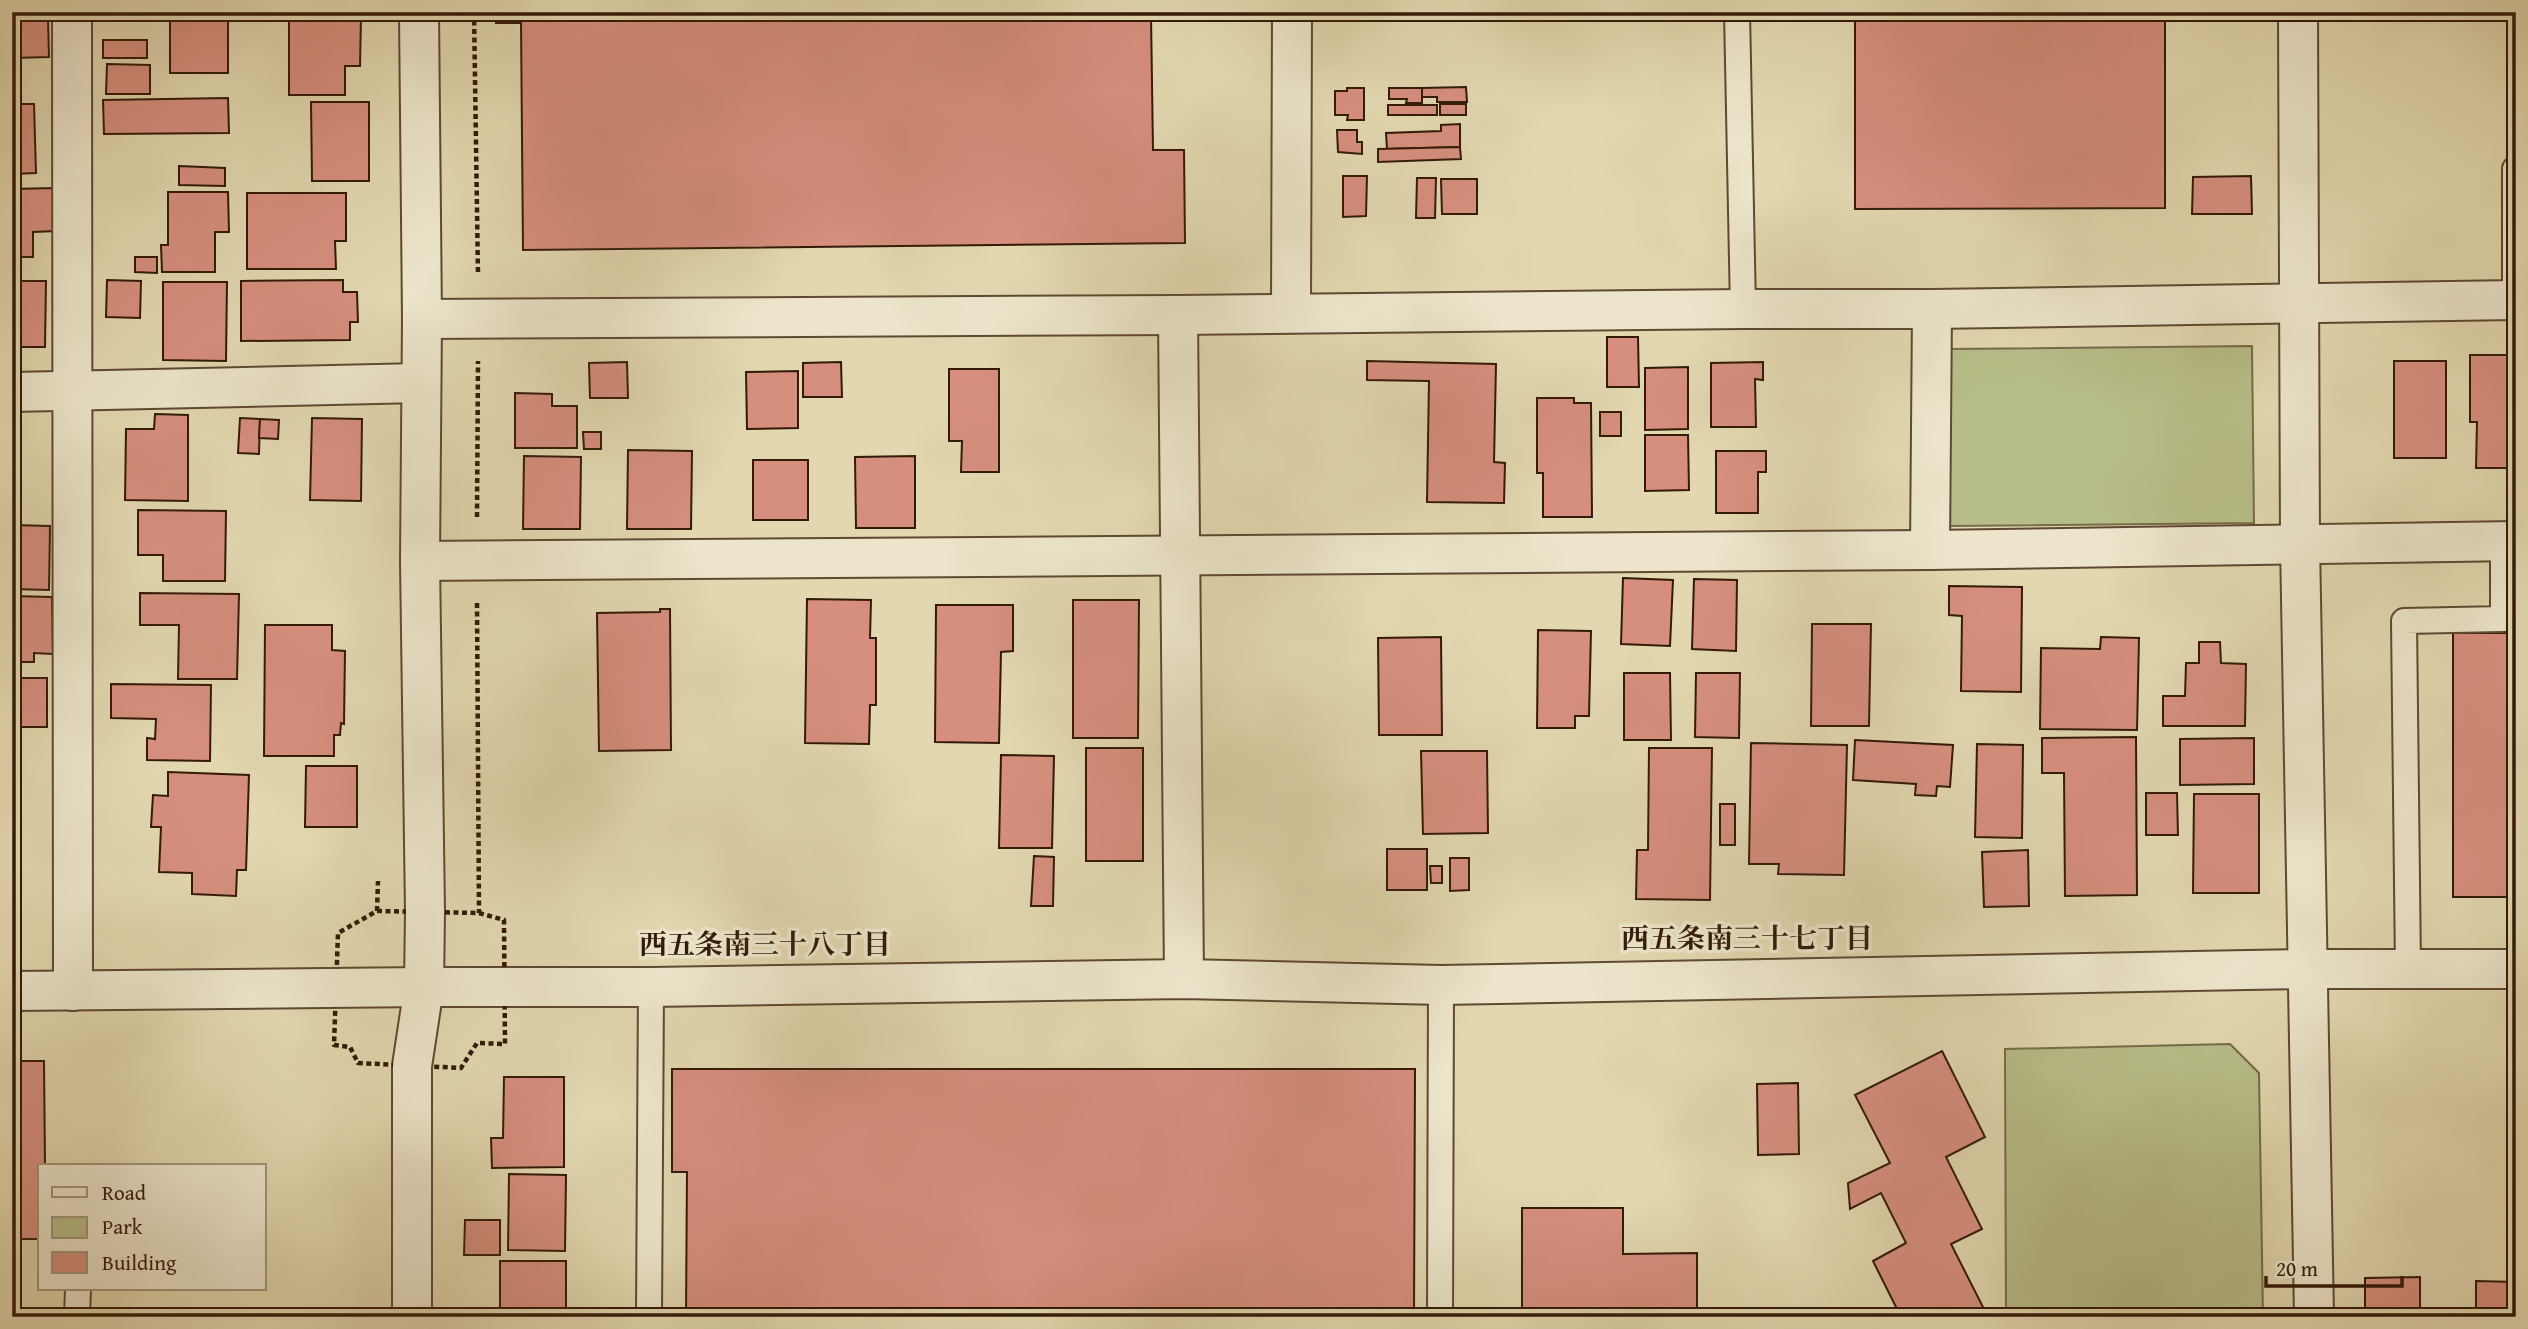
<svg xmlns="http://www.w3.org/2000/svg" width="2528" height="1329" viewBox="0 0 2528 1329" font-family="'Gentium Book Plus','Noto Serif JP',serif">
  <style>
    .green { fill: #b7bd88; stroke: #756c48; stroke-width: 2 }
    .building { fill: #d68f7e; stroke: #331a09; stroke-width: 2 }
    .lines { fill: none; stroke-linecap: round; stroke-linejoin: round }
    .service-casing { stroke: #5f4932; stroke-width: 28 }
    .minor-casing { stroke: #5f4932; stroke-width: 42 }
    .tertiary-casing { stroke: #5f4932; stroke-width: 42 }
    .path { stroke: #331a09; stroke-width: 4.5; stroke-dasharray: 5 3.5; stroke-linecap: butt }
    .service { stroke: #ece5cb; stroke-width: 24 }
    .minor { stroke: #ece5cb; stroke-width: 38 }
    .tertiary { stroke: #ece5cb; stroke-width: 38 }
    .labels { text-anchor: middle; stroke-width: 7; stroke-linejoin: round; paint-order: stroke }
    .neighbourhood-label { font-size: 28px; font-weight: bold; fill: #331a09; stroke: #ece5cb }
  </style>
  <rect width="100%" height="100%" fill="#e2d7af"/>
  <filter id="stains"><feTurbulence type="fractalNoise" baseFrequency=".00286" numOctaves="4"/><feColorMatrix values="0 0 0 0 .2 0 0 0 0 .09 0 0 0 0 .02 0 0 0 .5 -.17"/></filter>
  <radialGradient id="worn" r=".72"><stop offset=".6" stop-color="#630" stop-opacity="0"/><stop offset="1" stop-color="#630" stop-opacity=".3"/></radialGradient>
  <g class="green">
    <path d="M2252,346L2254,523L1949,526L1948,349Z"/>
    <path d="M2230,1044L2259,1073L2263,1317H2006L2005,1049Z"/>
  </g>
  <g class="building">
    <rect x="170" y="12" width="58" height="61"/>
    <path d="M496,12H1163V15H1151L1153,150H1184L1185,243L523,250L521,23H496Z"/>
    <path d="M1855,12H2165V208L1855,209Z"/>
    <path d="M289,15L361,16L360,66H345V95H289Z"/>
    <path d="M48,19L49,57L12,58V20Z"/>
    <rect x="103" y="40" width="44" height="18"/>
    <path d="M107,64L150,65V94H106Z"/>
    <path d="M1466,87L1467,102H1437V97H1422V88Z"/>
    <path d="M1347,88H1364V120H1347L1348,115H1335V91H1347Z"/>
    <path d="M1389,88H1422V103H1406L1407,99H1389Z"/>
    <path d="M228,98L229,133L104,134L103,100Z"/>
    <path d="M311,102H369V181H312Z"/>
    <path d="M12,104H34L36,173L12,174Z"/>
    <rect x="1440" y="104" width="26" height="11"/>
    <rect x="1388" y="105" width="49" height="10"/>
    <path d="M1460,124V147L1387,149L1386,133L1441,131V125Z"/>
    <path d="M1337,130H1357V142H1362V154L1338,152Z"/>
    <path d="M1460,147L1461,159L1378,162V149Z"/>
    <path d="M179,166L225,168V186L179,185Z"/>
    <path d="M1343,176H1367L1366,216L1343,217Z"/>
    <path d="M2251,176L2252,214H2192L2193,177Z"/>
    <path d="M1417,178H1436L1435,218H1416Z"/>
    <path d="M1441,179H1477V214H1442Z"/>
    <path d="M55,188L56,231L33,232V257H12V189Z"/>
    <path d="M168,192H228L229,232H215V272H162L161,245H168Z"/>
    <path d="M247,193H346V241H335L336,269H247Z"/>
    <path d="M135,257H157V273L135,272Z"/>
    <path d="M107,280L141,281L140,318L106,317Z"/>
    <path d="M343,280V292H357L358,322H350V340L241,341V281Z"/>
    <path d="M12,281H46L45,347H12Z"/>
    <path d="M163,282H227L226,361L163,360Z"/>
    <path d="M1607,337H1638L1639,387H1607Z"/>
    <path d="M2470,355H2516V468H2476L2477,422H2470Z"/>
    <path d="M1367,361L1496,364L1494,462L1505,463L1504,503L1427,502L1429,381L1367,380Z"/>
    <rect x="2394" y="361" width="52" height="97"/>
    <path d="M627,362L628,398H590L589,363Z"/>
    <path d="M841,362L842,397H803V363Z"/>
    <path d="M1763,362V380L1755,379L1756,427H1711V363Z"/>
    <path d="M1688,367V429L1645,430V368Z"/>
    <path d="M949,369H999V472H961L962,441H949Z"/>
    <path d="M798,371V428L747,429L746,372Z"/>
    <path d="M515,393L552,394V406H577V448H515Z"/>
    <path d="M1537,398H1574V403H1591L1592,517H1543V473H1537Z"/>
    <rect x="1600" y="412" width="21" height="24"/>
    <path d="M155,414L188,415V501L125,500L126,429H154Z"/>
    <path d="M240,418L260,419L259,454L238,453Z"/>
    <path d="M312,418L362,419L361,501L310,500Z"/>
    <path d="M260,419L279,420L278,439L259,438Z"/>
    <path d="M583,432H601V449H584Z"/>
    <path d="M1645,435H1688L1689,490L1645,491Z"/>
    <path d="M628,450L692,451L691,529H627Z"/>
    <path d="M1716,451H1766V472H1758V513H1716Z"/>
    <path d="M524,456L581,457L580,529H523Z"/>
    <path d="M915,456V528H856L855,457Z"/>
    <rect x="753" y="460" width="55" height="60"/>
    <path d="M138,510L226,511L225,581H163V555H138Z"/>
    <path d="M12,525L50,526L49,590L12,589Z"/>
    <path d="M1623,578L1673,580L1670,646L1621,644Z"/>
    <path d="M1694,579L1737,580L1736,651L1692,649Z"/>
    <path d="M1949,586L2022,587L2021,692L1961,691L1962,616L1949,615Z"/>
    <path d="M140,593L239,594L237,679H178L179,625H140Z"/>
    <path d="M12,596L52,597L53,654L34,653V662H12Z"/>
    <path d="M807,599L871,600L870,638H876V705H870L869,744L805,743Z"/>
    <path d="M1073,600H1139L1138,738H1073Z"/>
    <path d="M936,605H1013V651L1001,652L999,743L935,742Z"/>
    <path d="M660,609H670L671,750L599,751L597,613L660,612Z"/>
    <path d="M1812,624H1871L1869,726H1811Z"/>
    <path d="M265,625H332V650L345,651L344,724L341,723L340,735H334V756H264Z"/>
    <path d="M1538,630L1591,631L1589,716H1575V728H1537Z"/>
    <rect x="2453" y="633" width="63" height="264"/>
    <path d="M1441,637L1442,735H1379L1378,638Z"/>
    <path d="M2101,637L2139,638L2137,730L2040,729L2041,648L2100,649Z"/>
    <path d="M2199,642H2220L2221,663L2246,664L2245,726H2163V696H2185L2186,663H2199Z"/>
    <path d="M1624,673H1670L1671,740H1624Z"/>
    <path d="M1696,673H1740L1739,738L1695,737Z"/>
    <rect x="12" y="678" width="35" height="49"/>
    <path d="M111,684L211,685L210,761L147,760V738L155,739L156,719L111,718Z"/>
    <path d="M2136,737L2137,895L2065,896L2064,773H2042V738Z"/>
    <path d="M2254,738V784L2180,785V739Z"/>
    <path d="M1855,740L1953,745L1950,787L1937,786L1936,796L1915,795L1916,784L1853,780Z"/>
    <path d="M1751,743L1847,745L1844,875L1778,874L1779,864H1749Z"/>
    <path d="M1977,744L2023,745L2022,838L1975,837Z"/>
    <rect x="1086" y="748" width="57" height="113"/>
    <path d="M1649,748H1712L1710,900L1636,899L1637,850H1648Z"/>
    <path d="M1421,751H1487L1488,833L1423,834Z"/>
    <path d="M1001,755L1054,756L1052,848H999Z"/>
    <path d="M306,766H357V827H305Z"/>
    <path d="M168,772L249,775L246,870H237L236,896L192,894V873L159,872L161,827H151L153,795L168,796Z"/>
    <path d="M2146,793H2177L2178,835H2146Z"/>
    <path d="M2194,794H2259V893H2193Z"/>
    <rect x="1720" y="804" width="15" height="41"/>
    <rect x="1387" y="849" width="40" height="41"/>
    <path d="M2028,850L2029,906L1984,907L1982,852Z"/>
    <path d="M1034,856L1054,857L1053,906H1031Z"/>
    <path d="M1450,858H1469V890L1450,891Z"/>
    <path d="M1430,866H1442V883H1431Z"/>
    <path d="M1942,1051L1985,1137L1946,1157L1982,1229L1951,1244L1985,1311L1973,1317H1901L1873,1261L1906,1243L1881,1193L1850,1209L1848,1183L1890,1163L1855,1095Z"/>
    <path d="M12,1061H44L45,1166H40V1239H12Z"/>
    <path d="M672,1069H1415L1414,1317H686L687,1172H672Z"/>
    <path d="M504,1077H564V1167L492,1168L491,1138H503Z"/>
    <path d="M1798,1083L1799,1154L1758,1155L1757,1084Z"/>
    <path d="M509,1174L566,1175L565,1251L508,1250Z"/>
    <path d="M1522,1208H1623V1254L1697,1253V1317H1522Z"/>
    <path d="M465,1220H500V1255H464Z"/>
    <rect x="500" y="1261" width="66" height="56"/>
    <path d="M2420,1277V1317H2365V1278Z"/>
    <path d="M2476,1281L2516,1282V1317H2476Z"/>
  </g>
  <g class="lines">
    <defs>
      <g id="service">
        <path d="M1737,12L1743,309"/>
        <path d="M2515,169V300"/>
        <path d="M2408,969L2404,621L2503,619V542"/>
        <path d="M77,1317L78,1289"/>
        <path d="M649,1317L651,987"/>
        <path d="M1440,1317L1441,985"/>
      </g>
      <g id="minor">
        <path d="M72,12L73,991"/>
        <path d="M2298,12L2300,543L2314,1317"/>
        <path d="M1291,312L1292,12"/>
        <path d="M1178,315L1184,979"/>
        <path d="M422,319L1178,315L1743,309H1932L2516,300"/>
        <path d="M12,392L421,383"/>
        <path d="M1930,550L1932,309"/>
        <path d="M420,561L1930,550L2516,541"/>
      </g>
      <g id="tertiary">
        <path d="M12,991L424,987H651L1184,979L1441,985L2308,969H2516"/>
        <path d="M412,1317V1066L424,987L425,912L420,561L422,319L419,12"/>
      </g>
    </defs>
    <use href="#service" class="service-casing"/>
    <use href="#minor" class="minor-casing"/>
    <use href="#tertiary" class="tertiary-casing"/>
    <g class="path">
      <path d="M474,12L478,275"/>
      <path d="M477,517L478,361"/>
      <path d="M477,603L479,913"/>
      <path d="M377,911L378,881"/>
      <path d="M377,911L479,913L504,920L505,1044L477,1043L461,1068L358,1063L350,1047L334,1045L338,933Z"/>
    </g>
    <use href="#service" class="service"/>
    <use href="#minor" class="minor"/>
    <use href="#tertiary" class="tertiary"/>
  </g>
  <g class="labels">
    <g class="neighbourhood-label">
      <text x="1747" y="948">西五条南三十七丁目</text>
      <text x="765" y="954">西五条南三十八丁目</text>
    </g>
  </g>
  <rect width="2528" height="1329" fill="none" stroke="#e2d7af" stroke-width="42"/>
  <rect x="14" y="14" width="2500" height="1301" fill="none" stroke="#331a09" stroke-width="3.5"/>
  <rect x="21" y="21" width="2486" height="1287" fill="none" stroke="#331a09" stroke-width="2"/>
  <rect x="38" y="1164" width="228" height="126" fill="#ece5cb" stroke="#a2947d" stroke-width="2"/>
  <rect x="52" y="1187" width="35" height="10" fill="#ece5cb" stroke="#a2947d" stroke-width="2"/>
  <text x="102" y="1200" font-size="21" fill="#331a09">Road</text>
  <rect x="52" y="1217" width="35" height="21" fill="#b7bd88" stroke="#a2947d" stroke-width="2"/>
  <text x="102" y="1234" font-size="21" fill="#331a09">Park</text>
  <rect x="52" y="1252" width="35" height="21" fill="#d68f7e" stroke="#a2947d" stroke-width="2"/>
  <text x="102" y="1270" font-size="21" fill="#331a09">Building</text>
  <path d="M2266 1276v10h136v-10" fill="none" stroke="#331a09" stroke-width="3.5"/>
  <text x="2276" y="1276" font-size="21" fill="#331a09" stroke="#ece5cb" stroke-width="5" paint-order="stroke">20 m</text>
  <rect width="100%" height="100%" filter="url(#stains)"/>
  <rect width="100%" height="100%" fill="url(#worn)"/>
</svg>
